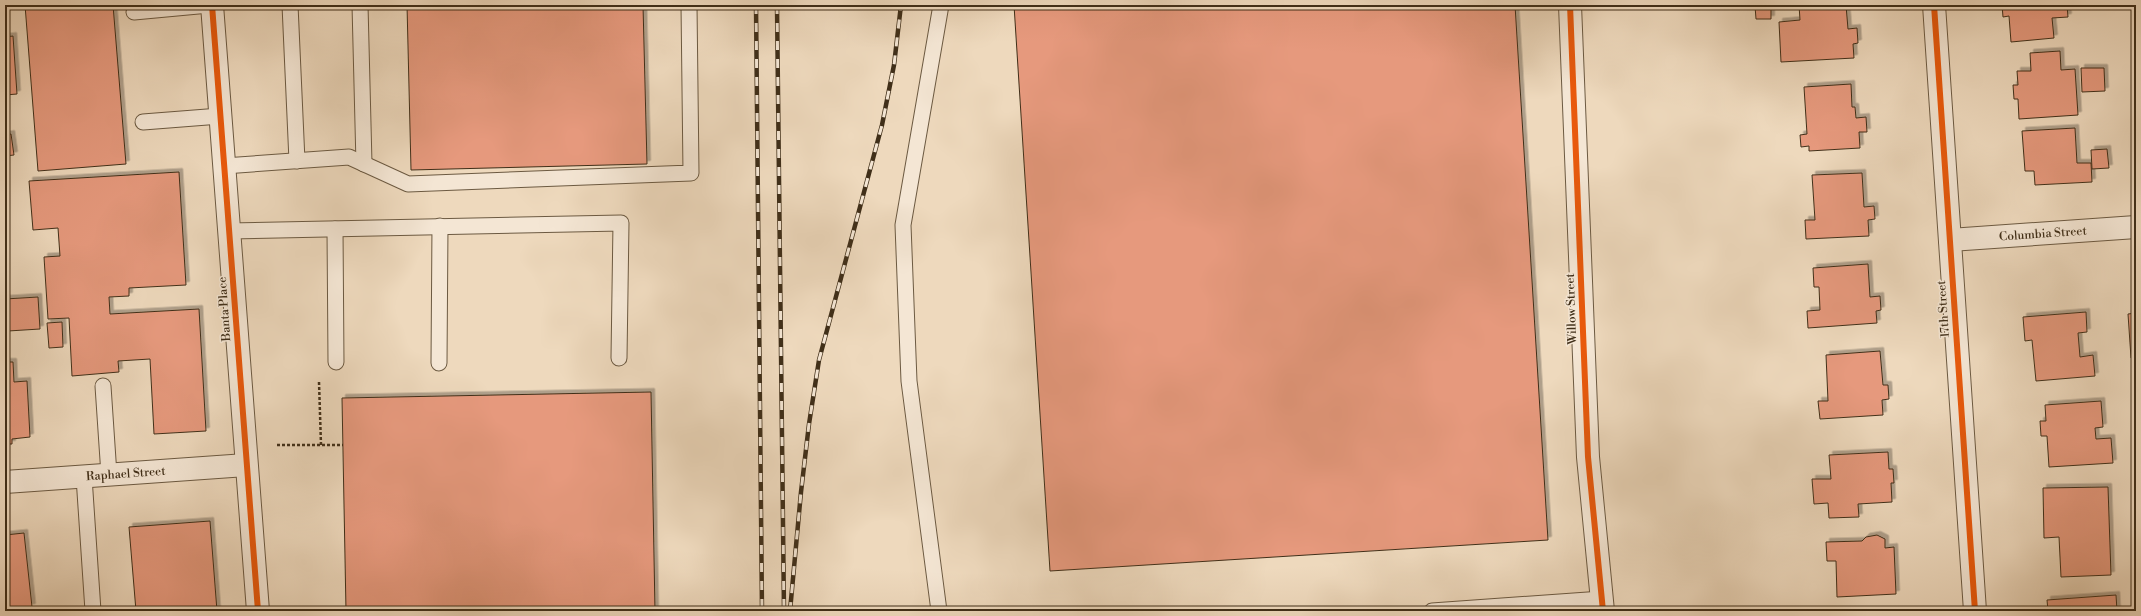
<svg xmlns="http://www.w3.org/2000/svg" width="2141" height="616" viewBox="0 0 2141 616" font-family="'Libre Bodoni',serif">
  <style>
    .building { fill: #e6997d; stroke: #402f19; filter: url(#shadow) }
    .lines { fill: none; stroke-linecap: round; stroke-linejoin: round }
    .service-casing { stroke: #6c5a42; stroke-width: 17 }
    .minor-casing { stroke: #6c5a42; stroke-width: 24 }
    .path { stroke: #402f19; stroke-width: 2.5; stroke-dasharray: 3 2; stroke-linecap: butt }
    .service { stroke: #f4e6d4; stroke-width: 15 }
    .minor { stroke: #f4e6d4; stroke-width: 22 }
    .rail-casing { stroke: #402f19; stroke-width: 4.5 }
    .rail { stroke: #f4e6d4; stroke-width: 3; stroke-dasharray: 9; stroke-linecap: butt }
    .cycleway-casing { stroke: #f4e6d4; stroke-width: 8 }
    .cycleway { stroke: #e8590c; stroke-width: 6 }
    .labels { text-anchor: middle; stroke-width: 3; stroke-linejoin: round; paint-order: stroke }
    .street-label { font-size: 12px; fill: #402f19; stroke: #f4e6d4 }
  </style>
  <defs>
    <filter id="shadow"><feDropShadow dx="3.5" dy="-3.5" stdDeviation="0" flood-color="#0004"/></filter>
  </defs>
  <rect width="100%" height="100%" fill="#eed9bd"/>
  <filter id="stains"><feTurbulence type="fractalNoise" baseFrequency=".005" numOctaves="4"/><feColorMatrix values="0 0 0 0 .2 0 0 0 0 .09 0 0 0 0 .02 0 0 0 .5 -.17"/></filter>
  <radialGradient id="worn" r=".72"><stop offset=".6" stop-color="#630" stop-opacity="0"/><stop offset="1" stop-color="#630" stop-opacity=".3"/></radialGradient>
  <g class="building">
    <path d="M25,5H113L126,164L38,171Z"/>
    <path d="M407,5H643L647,164L411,170Z"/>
    <path d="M1014,5H1515L1548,540L1050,571Z"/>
    <path d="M1799,5H1846L1848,29L1857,28L1858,43L1853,44L1854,58L1781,62L1779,22L1800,20Z"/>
    <path d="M2002,5H2067L2068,17L2052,18L2054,38L2011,42L2009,16L2003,17Z"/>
    <path d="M1755,6H1771V19H1756Z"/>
    <path d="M13,36L17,94L5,95V37Z"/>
    <path d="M2060,51L2061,70L2075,69L2078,115L2019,119L2018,99H2014L2013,85H2018L2017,71H2031L2030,53Z"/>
    <path d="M2081,68H2104L2105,91L2082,92Z"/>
    <path d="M1851,84L1852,107H1855L1856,118L1866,117L1867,132H1859L1860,148L1809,151V146L1801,147L1800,135L1807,134L1804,87Z"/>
    <path d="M2075,128L2077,163H2091L2092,182L2035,185L2034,171H2025L2022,131Z"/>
    <path d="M11,134L14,155L5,156V135Z"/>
    <path d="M2107,149L2109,168L2092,169L2091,150Z"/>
    <path d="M179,172L186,285L129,288V296L109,297L110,314L199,309L206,431L154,434L150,359L118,361L119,372L72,376L69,318L48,319L44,257L60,256L58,228L33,230L29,181Z"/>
    <path d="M1862,173L1864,207L1874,206L1875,219L1868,220L1869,236L1806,239L1805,220H1815L1812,175Z"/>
    <path d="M1868,264L1870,297L1880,296L1881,310L1876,311L1877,323L1808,328L1807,311L1820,310L1819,287H1814L1813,268Z"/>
    <path d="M38,297L40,329L8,331L7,324H5V299Z"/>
    <path d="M2086,312L2087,332L2078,333L2080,357L2093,355L2095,376L2036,381L2032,340L2025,341L2023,317Z"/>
    <path d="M2136,313V358H2131L2128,314Z"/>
    <path d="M62,322L63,347L49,348L47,323Z"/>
    <path d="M1880,351L1883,385H1888L1889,399L1882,400L1883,415L1820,419L1818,401H1828L1826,355Z"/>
    <path d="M5,362H13L14,382L27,381L30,437L12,439V444H5Z"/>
    <path d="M651,392L655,611H346L342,398Z"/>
    <path d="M2101,401L2103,427L2095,428L2096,439L2111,438L2113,463L2049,467L2047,436H2041L2040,421H2046L2045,405Z"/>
    <path d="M1888,452L1889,469H1893L1894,483H1891L1892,502L1858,504L1859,517L1829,518L1828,503L1814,504L1812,479H1831L1829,455Z"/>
    <path d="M2108,487L2111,575L2061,577L2059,537L2044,538L2043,488Z"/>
    <path d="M210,521L217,611H136L129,527Z"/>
    <path d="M24,533L32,607L5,610V535Z"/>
    <path d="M1877,535L1885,539V548L1894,547L1896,594L1837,597L1836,561H1827L1826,542L1862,541L1866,537Z"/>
    <path d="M2116,595L2117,611H2048L2047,600Z"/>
  </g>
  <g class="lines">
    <defs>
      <g id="service">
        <path d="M290,5L297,161"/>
        <path d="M360,5L364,164"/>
        <path d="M134,12L209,5"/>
        <path d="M143,122L220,116"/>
        <path d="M224,166L349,157L408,184L691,173L689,5"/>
        <path d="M335,229L336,362"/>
        <path d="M229,231L621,223L619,358"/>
        <path d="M439,363L440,226"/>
        <path d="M103,386L109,475"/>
        <path d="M84,477L93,611"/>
        <path d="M939,611L909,381L903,225L941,5"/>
        <path d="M1432,611L1602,599"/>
      </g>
      <g id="minor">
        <path d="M212,5L258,611"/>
        <path d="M1570,5L1588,457L1603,611"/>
        <path d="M1934,5L1975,611"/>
        <path id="s1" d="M1950,240L2136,227"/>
        <path id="s2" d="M5,482L246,465"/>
      </g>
    </defs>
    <use href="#service" class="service-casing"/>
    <use href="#minor" class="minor-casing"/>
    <g class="path">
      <path d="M319,382L321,445"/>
      <path d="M277,445H343"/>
    </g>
    <use href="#service" class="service"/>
    <use href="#minor" class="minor"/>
    <defs>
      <g id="rail">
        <path d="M756,5L762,611"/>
        <path d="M777,5L784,611"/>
        <path d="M790,611L801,492L809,424L819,360L882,125L894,65L901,5"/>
      </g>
    </defs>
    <use href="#rail" class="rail-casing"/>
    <use href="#rail" class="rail"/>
    <defs>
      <g id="cycleway">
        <path d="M212,5L258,611"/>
        <path d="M1570,5L1588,457L1603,611"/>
        <path d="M1934,5L1975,611"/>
      </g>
    </defs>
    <use href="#cycleway" class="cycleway-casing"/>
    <use href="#cycleway" class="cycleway"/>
  </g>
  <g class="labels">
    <g class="street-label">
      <text dy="4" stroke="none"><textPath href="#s1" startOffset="93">Columbia Street</textPath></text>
      <text transform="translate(224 309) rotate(-94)" y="4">Banta Place</text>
      <text transform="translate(1571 309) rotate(-92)" y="4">Willow Street</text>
      <text transform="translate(1943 309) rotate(-94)" y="4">17th Street</text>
      <text dy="4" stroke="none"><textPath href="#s2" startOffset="121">Raphael Street</textPath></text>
    </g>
  </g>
  <rect width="2141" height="616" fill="none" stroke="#eed9bd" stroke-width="20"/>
  <rect x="6" y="6" width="2129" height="604" fill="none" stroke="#402f19" stroke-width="2"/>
  <rect x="10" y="10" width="2121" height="596" fill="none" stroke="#402f19"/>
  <rect width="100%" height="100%" filter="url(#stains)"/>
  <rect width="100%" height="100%" fill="url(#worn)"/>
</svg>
